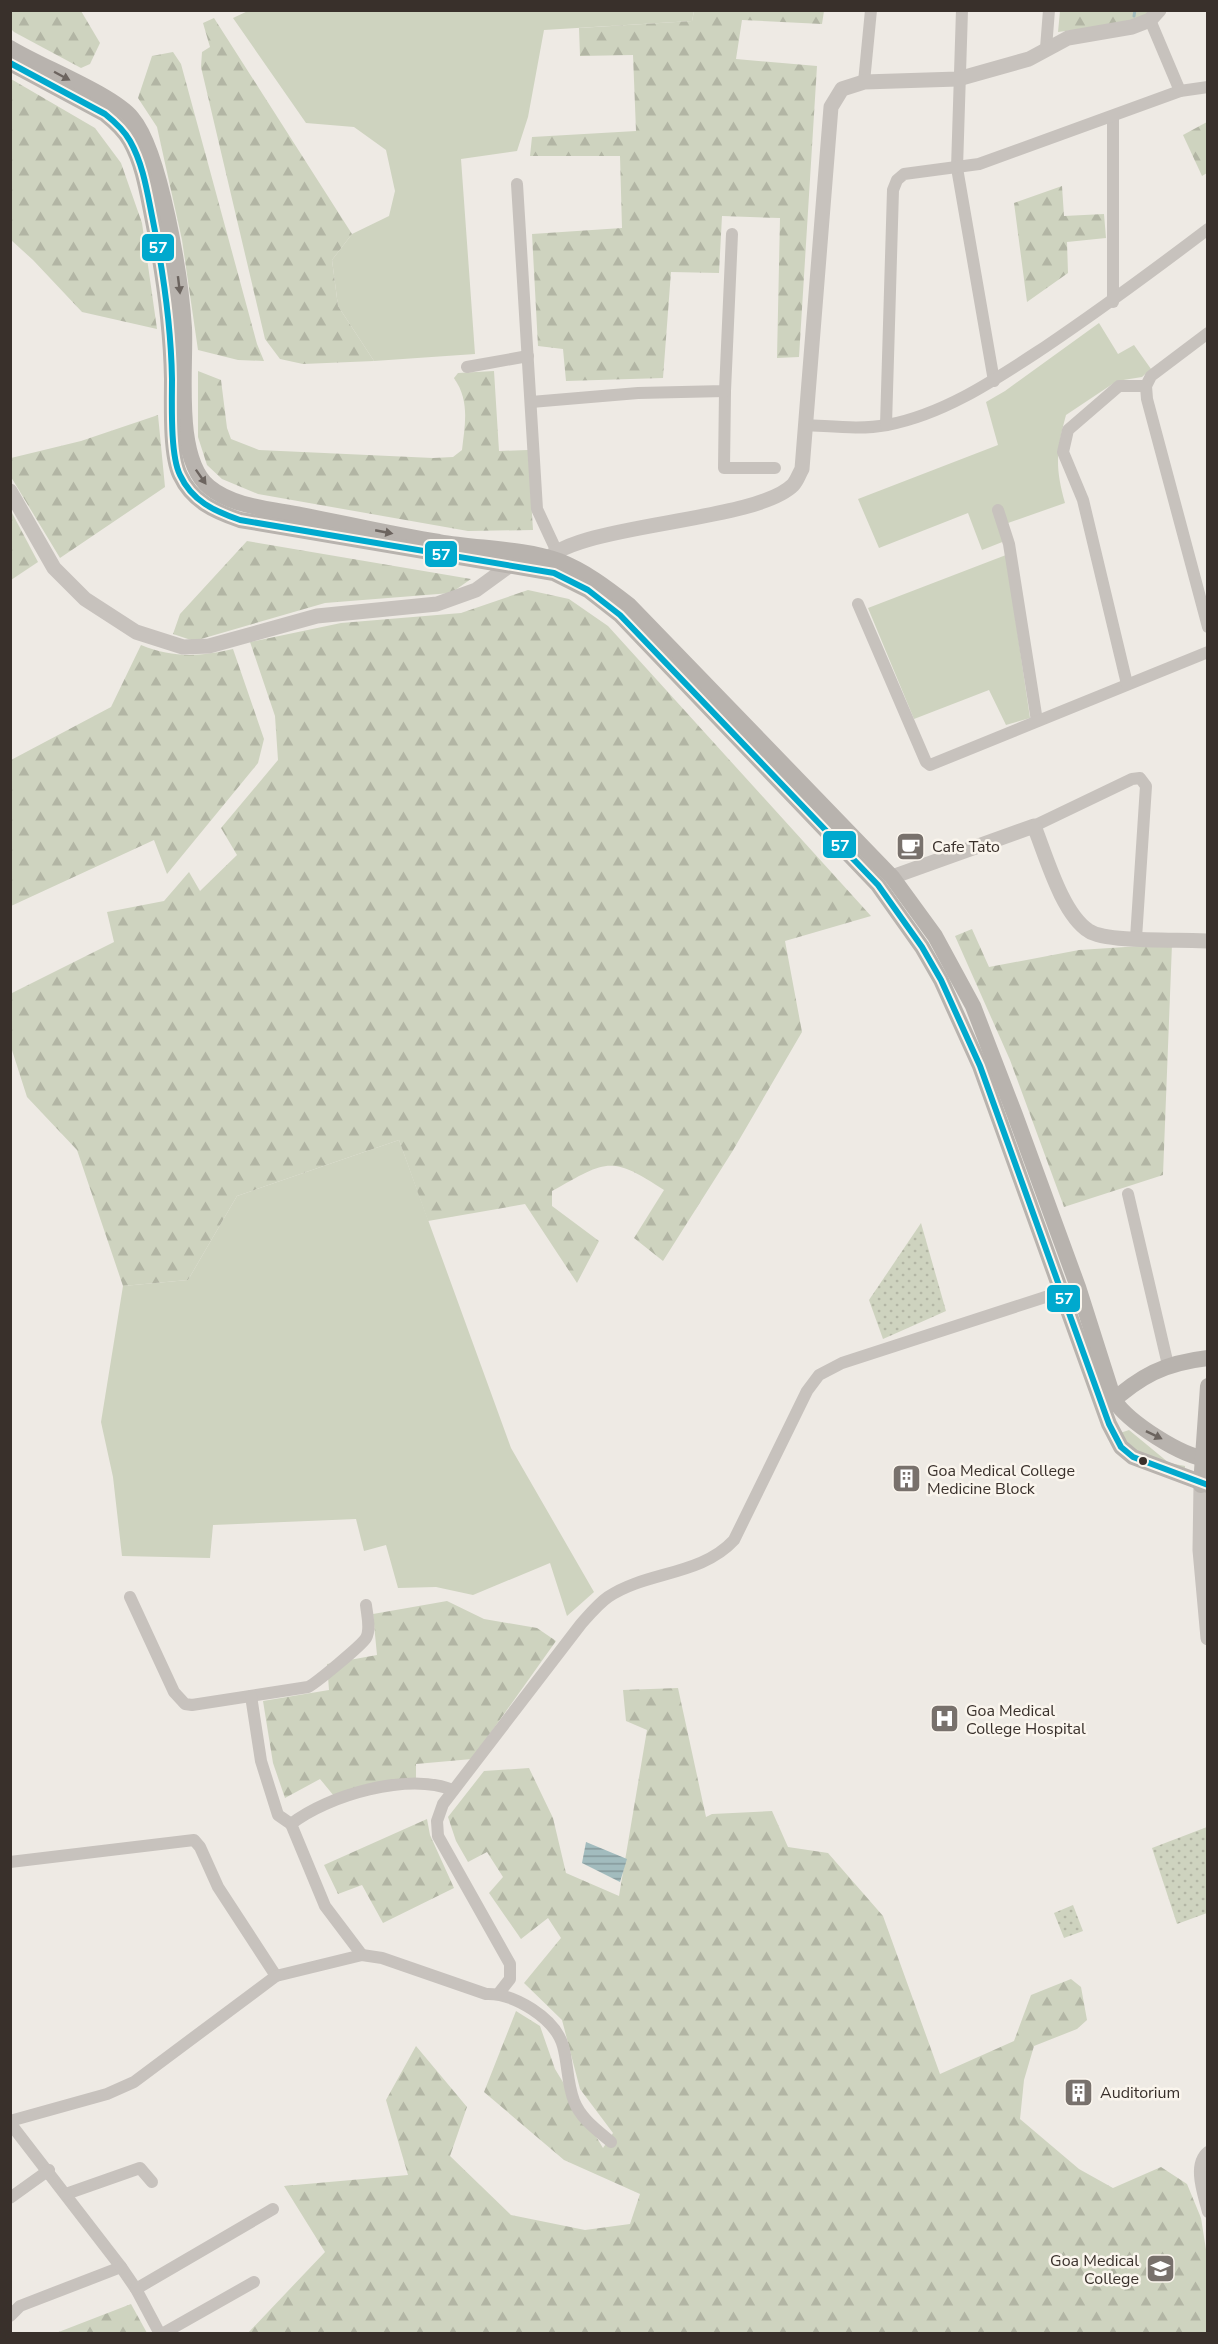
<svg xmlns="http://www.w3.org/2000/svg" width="1218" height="2344" viewBox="0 0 1218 2344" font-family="'Nunito Sans',sans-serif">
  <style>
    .grass { fill: #ced3bf }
    .forest { fill: url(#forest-firs) }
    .park { fill: url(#park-dots) }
    .water { fill: url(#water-rules) }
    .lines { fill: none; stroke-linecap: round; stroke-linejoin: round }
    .stream { stroke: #a2bcbe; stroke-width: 3 }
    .minor { stroke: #c7c2bd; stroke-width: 12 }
    .tertiary { stroke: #c7c2bd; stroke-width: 15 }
    .secondary { stroke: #b8b3ae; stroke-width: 16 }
    .bus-1-casing { stroke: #faf5ed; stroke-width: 10 }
    .bus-1 { stroke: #00a9ce; stroke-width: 6 }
    .oneway { fill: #6c645f }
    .bus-dot { fill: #39302b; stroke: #faf5ed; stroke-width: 2 }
    .labels { text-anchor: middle; stroke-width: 5; stroke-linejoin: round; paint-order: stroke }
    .poi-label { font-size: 16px; fill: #39302b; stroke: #faf5ed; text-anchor: start }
    .line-badge { stroke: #faf5ed; stroke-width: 2 }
    .badge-label { font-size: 16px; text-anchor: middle; font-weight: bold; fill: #fff }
  </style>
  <defs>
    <pattern id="forest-firs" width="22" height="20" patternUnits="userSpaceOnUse" patternTransform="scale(1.5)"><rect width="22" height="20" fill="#ced3bf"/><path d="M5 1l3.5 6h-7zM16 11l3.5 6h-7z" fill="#b2b5a4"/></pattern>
    <pattern id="park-dots" width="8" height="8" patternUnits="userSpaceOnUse" patternTransform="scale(1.5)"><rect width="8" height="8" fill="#ced3bf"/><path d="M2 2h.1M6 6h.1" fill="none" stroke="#b2b5a4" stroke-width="1.8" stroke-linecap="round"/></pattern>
    <pattern id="water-rules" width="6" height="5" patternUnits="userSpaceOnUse" patternTransform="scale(1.5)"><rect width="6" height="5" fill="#a2bcbe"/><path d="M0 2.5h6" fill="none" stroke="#85999b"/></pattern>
  </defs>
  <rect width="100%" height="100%" fill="#eeeae4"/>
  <g class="grass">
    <path d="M250,10L694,11L692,21L544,30L528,117L517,151L461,159L475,354L374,361L338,306L332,260L352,234L389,216L395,191L386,150L354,127L306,123L233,18Z"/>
    <path d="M1099,323L1118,354L1134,345L1151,369L1142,377L1117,381L1066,415C1056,452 1055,467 1065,503L1008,523L1010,539L982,550L968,513L879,548L858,499L998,445L986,402L1005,391Z"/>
    <path d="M1006,555L1030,718L1006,725L989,690L914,719L868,608Z"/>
    <path d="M399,1140L511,1448L594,1592L567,1616L550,1563L473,1595L436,1587L398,1588L386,1545L364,1551L356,1519L213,1525L210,1558L122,1556L113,1477L101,1422L123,1286L188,1280L237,1196Z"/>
    <path d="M1129,1430L1169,1463L1185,1466V1470L1139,1460L1120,1433Z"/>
  </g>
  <g class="forest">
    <path d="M10,11H81L100,43L90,64L81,68L14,32L11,29Z"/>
    <path d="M694,11H824L822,24L742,20L736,59L817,66L799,357L777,358L780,218L722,216L719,273L671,272L663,378L566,381L563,349L538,346L532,234L622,228L620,156H530L532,137L636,131L633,55L580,56L579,28L692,21Z"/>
    <path d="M1060,11H1149L1139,22L1058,32Z"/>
    <path d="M214,18L352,234L332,260L338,306L374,361L303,364L280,359L265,339L201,67L202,52L210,47L203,23Z"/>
    <path d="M173,52L181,64L257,344L264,361L238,360L198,350L182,240L157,127L138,98L152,56Z"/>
    <path d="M11,79L95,128L121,163L142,223L157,329L82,312L33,260L11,240Z"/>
    <path d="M1207,122V173L1202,176L1183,135Z"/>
    <path d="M1062,186L1064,216L1104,214L1106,238L1067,242L1068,273L1027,302L1014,203Z"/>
    <path d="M198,371L221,380L227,428L231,439L259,450L433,458L453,457L462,450C465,424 470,401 454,378L458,373L494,371L499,451L528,450L533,530L468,531L258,494L222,479L207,465L198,437Z"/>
    <path d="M158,415L165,487L60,558L11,477V458L81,441Z"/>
    <path d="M11,511L38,562L11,580H10Z"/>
    <path d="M247,541L471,579L451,593L325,603L194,641L173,634L180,614Z"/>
    <path d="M528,590L569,599L608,626L871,916L785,941L802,1032L732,1152L663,1261L634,1238L664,1190C610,1154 606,1161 552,1191V1206L599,1241L577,1283L525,1204L428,1221L399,1140L237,1196L188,1280L123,1286L77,1150L27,1097L11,1047L10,994L114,942L107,912L164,901L189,872L200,891L237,855L221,828L278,760L275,716L250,642L341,623L461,613Z"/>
    <path d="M141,645C173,658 199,657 233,649L264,739L258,763L167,874L154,840L11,906V760L111,707Z"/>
    <path d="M972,929L989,967L1079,950L1172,944L1163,1175L1064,1207L1010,1060L955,936Z"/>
    <path d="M447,1601L484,1619L537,1628L556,1641L472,1759L416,1764V1779L334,1796L320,1779L285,1798L273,1763L263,1701L329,1690L327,1664L377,1655L373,1614Z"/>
    <path d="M678,1688L706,1817L712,1814L772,1811L788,1847L828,1853L883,1916L940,2074L1014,2041L1031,1995L1071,1979L1081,1987L1087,2020L1077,2029L1034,2046L1024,2080L1020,2119L1079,2169L1113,2188L1161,2167L1187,2184L1201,2218L1207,2256V2333L247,2334L325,2252L284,2186L408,2175L386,2100L416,2046L467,2107L450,2156L511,2215L585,2230L630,2224L640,2194L564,2160L484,2092L516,2011L540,2026L555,2069L603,2148L613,2133L580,2089L562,2020L524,1983L561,1938L548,1918L521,1939L489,1893L503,1877L487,1852L468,1862L456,1841L448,1817L484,1771L529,1768L553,1818L566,1873L619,1896L647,1730L626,1721L623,1690Z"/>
    <path d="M427,1819L430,1835L454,1888L383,1923L362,1885L338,1894L324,1865Z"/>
    <path d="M131,2304L147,2333H56Z"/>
  </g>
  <g class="park">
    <path d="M921,1223L946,1311L883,1339L869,1300Z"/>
    <path d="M1207,1827V1913L1177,1924L1152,1848Z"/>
    <path d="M1073,1905L1083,1931L1064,1938L1054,1913Z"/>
  </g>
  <path class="water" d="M586,1842L627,1859L620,1882L582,1863Z"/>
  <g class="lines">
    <path class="stream" d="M1134,16L1135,10"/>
    <g class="minor">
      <path d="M962,10L957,168L994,381"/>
      <path d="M1150,20L1180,91"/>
      <path d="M1046,48L1049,10"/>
      <path d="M864,82L871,10"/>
      <path d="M1113,117V302"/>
      <path d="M517,184L537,509L557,552"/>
      <path d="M1208,333L1151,376L1146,386L1147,399L1208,627"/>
      <path d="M467,367L528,356"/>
      <path d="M725,391L724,468H775"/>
      <path d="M531,402L638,393L725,391L732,234"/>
      <path d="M805,425C831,426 860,430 887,425C945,414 996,379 1045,347C1101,309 1154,270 1208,229"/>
      <path d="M886,425L893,190L897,180L904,174L979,164L1180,91L1208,87"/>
      <path d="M998,510L1009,544L1037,721"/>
      <path d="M858,604L926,762L930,765L1208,652"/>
      <path d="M1127,684L1083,500L1063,452L1068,430L1119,386H1146"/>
      <path d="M1034,826L1132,779L1140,778L1146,786L1136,938"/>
      <path d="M1128,1194L1168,1365"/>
      <path d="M130,1597L174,1692L185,1704L192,1705L308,1687C315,1684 362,1645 366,1638C371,1629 367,1615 366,1605"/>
      <path d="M251,1696L261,1761L278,1815L291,1824"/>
      <path d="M10,1862L194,1840L200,1847L218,1887L276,1976"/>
      <path d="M362,1955L325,1906L291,1824C328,1795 408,1772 453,1790"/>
      <path d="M499,1993L510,1979V1964L438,1836L437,1821L443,1804L581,1624C589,1615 598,1604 608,1597C646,1571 701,1576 734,1540L807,1391L819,1375L842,1363L1067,1290"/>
      <path d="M10,2121L107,2094L134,2082L276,1976L362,1955L382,1958L486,1994C514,1993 555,2018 563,2046C568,2064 567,2083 574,2101C581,2119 597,2130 611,2142"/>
      <path d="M10,2123L121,2267L20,2306L10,2316"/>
      <path d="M1208,2152C1192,2165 1204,2195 1208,2212"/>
      <path d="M66,2194L140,2168L152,2182"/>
      <path d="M10,2198L49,2170"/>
      <path d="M121,2267L136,2289L160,2334"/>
      <path d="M136,2289L273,2209"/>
      <path d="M162,2334L254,2282"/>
    </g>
    <g class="tertiary">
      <path d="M10,491L54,568L85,599L136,632L183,647L209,646L317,616L437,604L476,590L516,561"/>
      <path d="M543,565C564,523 754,524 793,485C797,481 799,474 802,469L831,107L842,89L864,82L958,79L1029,59L1068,38L1132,27L1150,20L1159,10"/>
      <path d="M892,877L1034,826C1046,856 1062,914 1089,931C1107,943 1182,939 1208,941"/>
      <path d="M1201,1485L1200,1550L1208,1638"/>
    </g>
    <g class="secondary">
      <path d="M10,48C41,67 112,94 132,118C161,152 181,280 184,328C186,369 174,458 209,487C233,507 271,509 301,515C347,524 393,535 439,542C478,549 522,548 559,561C585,571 607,588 629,605L892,877L935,936L973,1006L1015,1115L1078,1287L1114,1400C1128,1422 1182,1457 1208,1459"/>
      <path d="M10,63L105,114C115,122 124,130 130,141C143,164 147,191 152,216C163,270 171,323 172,379C172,403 170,455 180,475C192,501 214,511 240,520L554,573L588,590L620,615L878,885L922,947L941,980L980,1066L1109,1424L1121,1447L1133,1457L1208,1485"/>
      <path d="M1108,1405C1140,1376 1164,1363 1208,1358"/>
      <path d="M1201,1485L1208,1386"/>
    </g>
    <defs>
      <path id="bus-1" d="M10,63L105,114C115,122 124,130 130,141C143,164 147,191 152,216C163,270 171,323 172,379C172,403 170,455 180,475C192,501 214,511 240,520L554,573L588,590L620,615L878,885L922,947L941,980L980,1066L1109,1424L1121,1447L1133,1457L1208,1485"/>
    </defs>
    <use href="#bus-1" class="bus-1-casing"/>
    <use href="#bus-1" class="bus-1"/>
  </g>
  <defs><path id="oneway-solid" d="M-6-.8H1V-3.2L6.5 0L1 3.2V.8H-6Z" transform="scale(1.5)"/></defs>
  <g class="oneway">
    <use href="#oneway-solid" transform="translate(62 76) rotate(28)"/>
    <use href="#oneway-solid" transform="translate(179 285) rotate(83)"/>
    <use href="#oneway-solid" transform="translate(201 477) rotate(55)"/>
    <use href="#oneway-solid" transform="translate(384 532) rotate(11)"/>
    <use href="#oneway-solid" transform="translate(1154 1435) rotate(26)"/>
  </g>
  <defs>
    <symbol id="cafe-square" viewBox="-11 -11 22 22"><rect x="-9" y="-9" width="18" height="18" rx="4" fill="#78716c" stroke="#faf5ed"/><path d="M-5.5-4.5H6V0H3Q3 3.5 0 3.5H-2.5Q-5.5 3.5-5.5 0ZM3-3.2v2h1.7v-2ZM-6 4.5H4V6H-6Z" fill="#fff"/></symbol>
    <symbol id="building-square" viewBox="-11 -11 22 22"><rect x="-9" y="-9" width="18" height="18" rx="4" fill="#78716c" stroke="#faf5ed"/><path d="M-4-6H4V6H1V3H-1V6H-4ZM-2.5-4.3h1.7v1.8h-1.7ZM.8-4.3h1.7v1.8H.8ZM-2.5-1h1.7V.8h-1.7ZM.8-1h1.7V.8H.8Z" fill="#fff"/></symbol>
    <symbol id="hospital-square" viewBox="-11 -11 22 22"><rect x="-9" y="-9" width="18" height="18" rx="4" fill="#78716c" stroke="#faf5ed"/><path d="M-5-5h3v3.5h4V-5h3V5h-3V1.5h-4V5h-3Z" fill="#fff"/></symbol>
    <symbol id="university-square" viewBox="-11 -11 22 22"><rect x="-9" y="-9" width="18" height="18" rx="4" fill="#78716c" stroke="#faf5ed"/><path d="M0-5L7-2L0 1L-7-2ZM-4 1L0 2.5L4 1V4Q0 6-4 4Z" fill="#fff"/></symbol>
  </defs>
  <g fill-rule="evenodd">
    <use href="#cafe-square" x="894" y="830" width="33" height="33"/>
    <use href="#building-square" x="890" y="1462" width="33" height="33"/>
    <use href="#hospital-square" x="928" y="1702" width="33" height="33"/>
    <use href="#building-square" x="1062" y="2076" width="33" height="33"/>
    <use href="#university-square" x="1144" y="2252" width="33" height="33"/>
  </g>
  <circle class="bus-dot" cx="1143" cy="1461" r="5"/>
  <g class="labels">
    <g class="poi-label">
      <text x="932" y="852">Cafe Tato</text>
      <text x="927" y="1476">Goa Medical College<tspan x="927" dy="18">Medicine Block</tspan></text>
      <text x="966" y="1716">Goa Medical<tspan x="966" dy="18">College Hospital</tspan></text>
      <text x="1100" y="2098">Auditorium</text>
      <text x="1139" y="2266" text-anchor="end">Goa Medical<tspan x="1139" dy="18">College</tspan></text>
    </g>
  </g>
  <g class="line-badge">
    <rect x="141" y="233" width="34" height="29" rx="6" fill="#00a9ce"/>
    <rect x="424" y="540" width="34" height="28" rx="6" fill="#00a9ce"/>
    <rect x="822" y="830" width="35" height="29" rx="6" fill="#00a9ce"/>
    <rect x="1046" y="1284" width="35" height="29" rx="6" fill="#00a9ce"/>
  </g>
  <g class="badge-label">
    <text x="158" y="253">57</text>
    <text x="441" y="560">57</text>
    <text x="840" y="851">57</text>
    <text x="1064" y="1304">57</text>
  </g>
  <rect width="1218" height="2344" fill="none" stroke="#39302b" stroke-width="24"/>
</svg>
